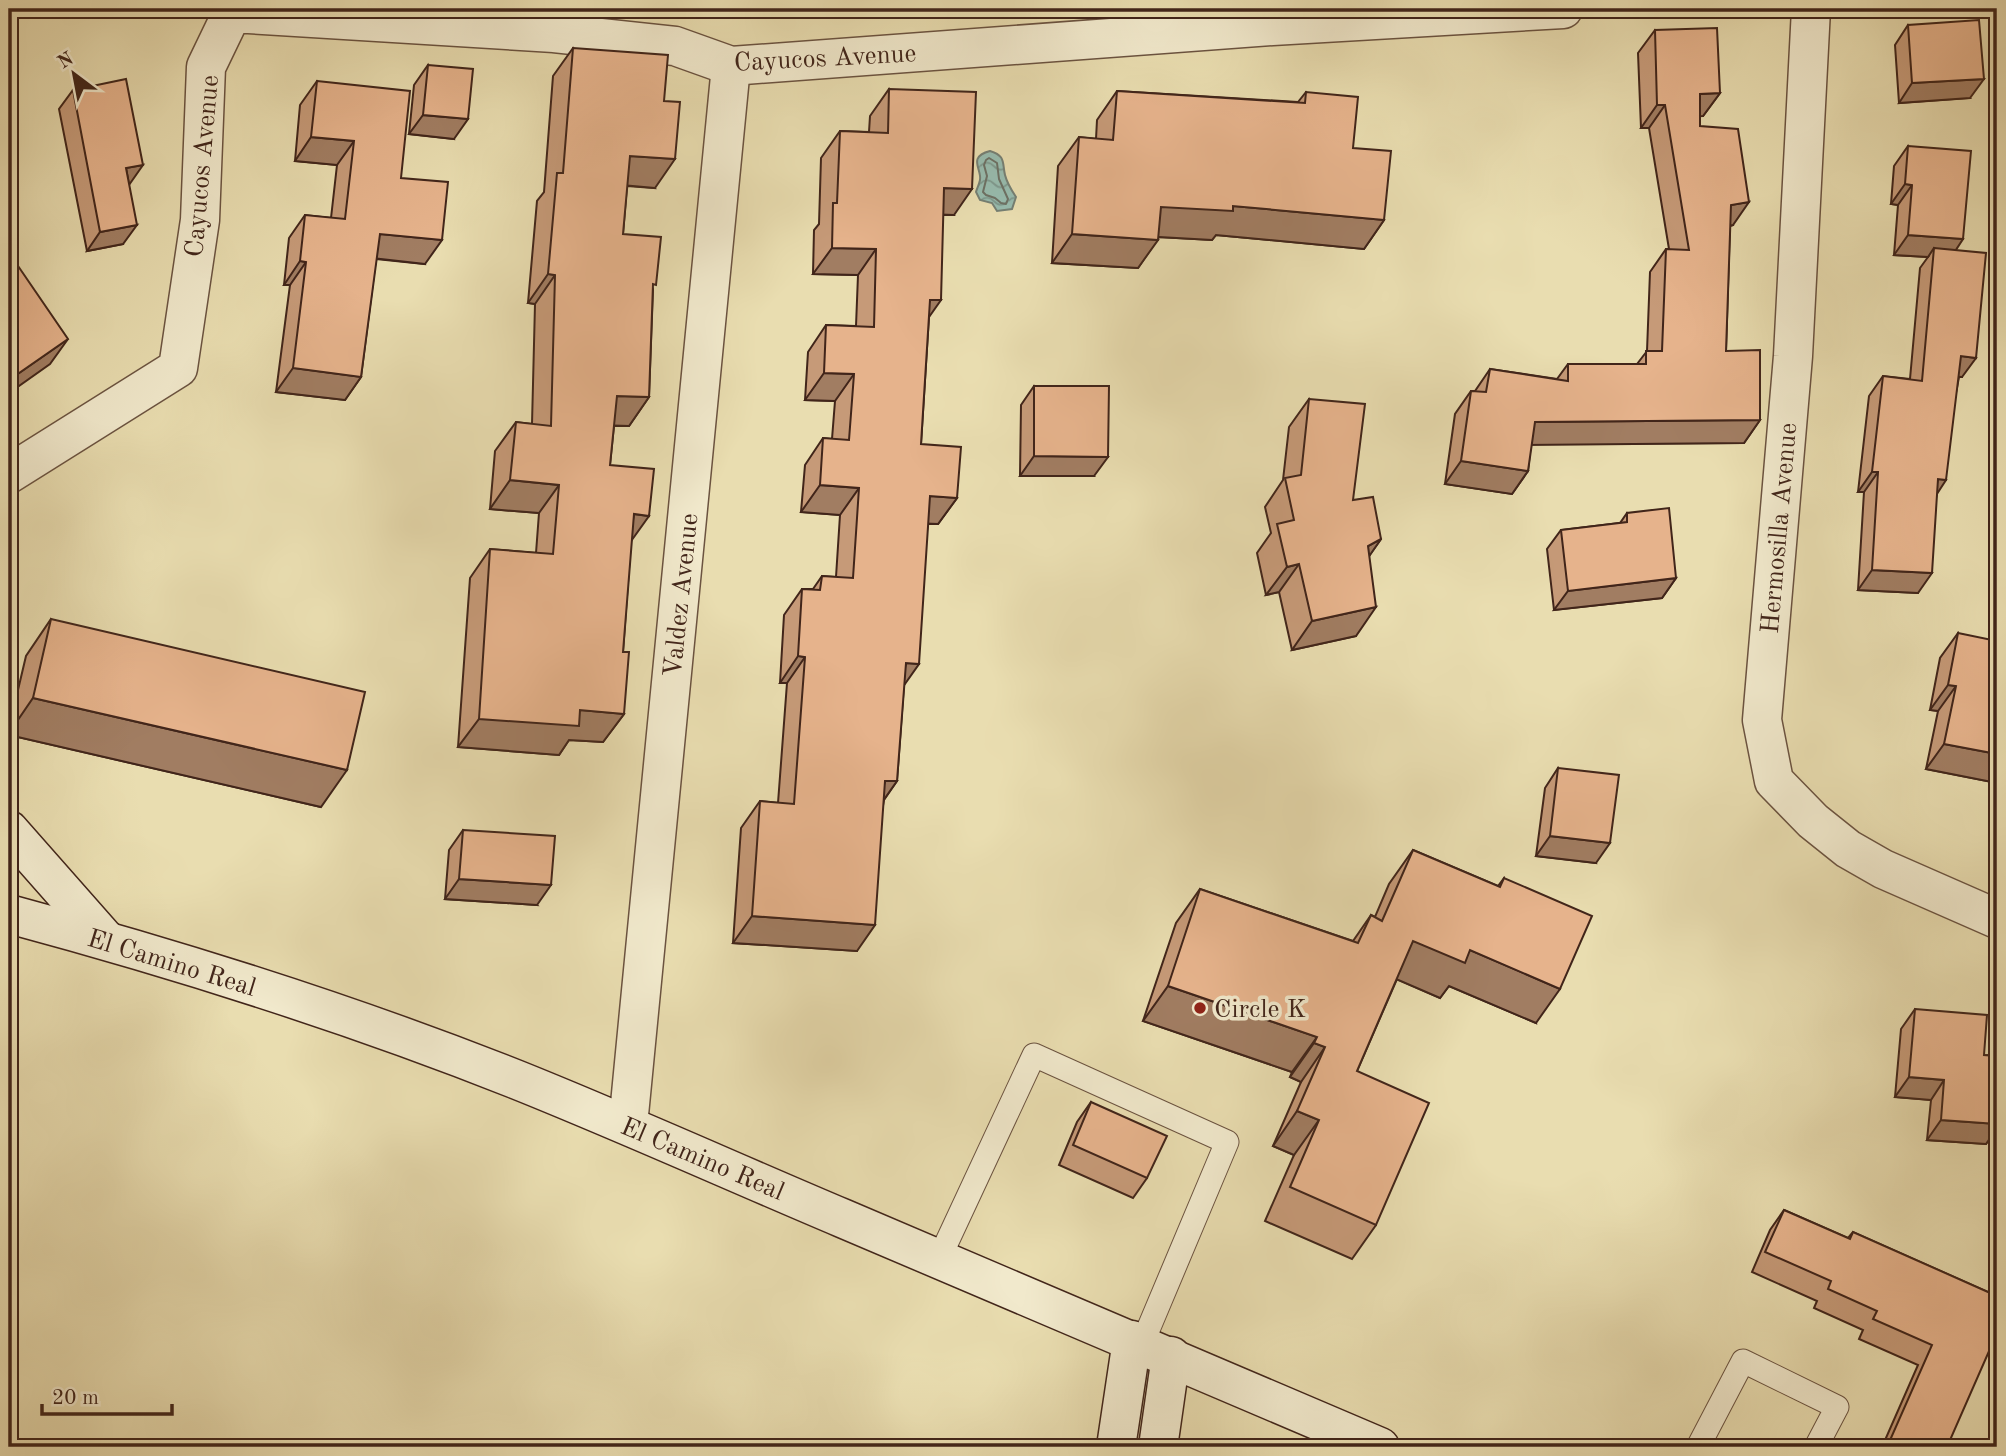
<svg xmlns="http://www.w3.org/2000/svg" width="2006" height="1456" viewBox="0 0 2006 1456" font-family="'Old Standard TT',serif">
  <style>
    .water { fill: url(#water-waves); stroke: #757f73; stroke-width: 2 }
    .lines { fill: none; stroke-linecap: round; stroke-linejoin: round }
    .shore { stroke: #6c7064; stroke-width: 2 }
    .lane-casing { stroke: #6b5340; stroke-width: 25 }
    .street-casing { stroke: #6b5340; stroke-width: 41 }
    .secondary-casing { stroke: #41251a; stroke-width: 41 }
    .lane { stroke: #f1e9cc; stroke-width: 23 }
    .street { stroke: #f1e9cc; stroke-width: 38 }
    .secondary { stroke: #f1e9cc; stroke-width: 38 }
    .wall { fill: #c69a78; stroke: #41251a; stroke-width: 2 }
    .shaded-wall { fill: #a17d62; stroke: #41251a; stroke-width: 2 }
    .building { fill: #e6b38c; stroke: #41251a; stroke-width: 2 }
    .poi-dot { fill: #8f2418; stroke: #f1e9cc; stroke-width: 2.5 }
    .labels { text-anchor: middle; stroke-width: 7; stroke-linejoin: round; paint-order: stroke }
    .street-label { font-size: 26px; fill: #41251a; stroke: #f1e9cc }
    .poi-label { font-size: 26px; fill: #41251a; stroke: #f1e9cc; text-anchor: start }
  </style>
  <defs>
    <pattern id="water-waves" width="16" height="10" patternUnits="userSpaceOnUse" patternTransform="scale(1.75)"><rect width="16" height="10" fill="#97bbae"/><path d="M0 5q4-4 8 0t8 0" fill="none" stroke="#7d988d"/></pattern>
  </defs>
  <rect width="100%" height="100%" fill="#e9ddb0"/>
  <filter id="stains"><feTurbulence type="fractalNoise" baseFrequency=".00286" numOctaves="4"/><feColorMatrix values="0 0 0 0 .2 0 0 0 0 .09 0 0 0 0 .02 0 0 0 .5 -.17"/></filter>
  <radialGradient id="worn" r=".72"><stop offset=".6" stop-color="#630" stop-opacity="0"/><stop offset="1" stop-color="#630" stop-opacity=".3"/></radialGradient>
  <path class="water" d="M990,151C1006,156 1002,162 1005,175C1007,183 1012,191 1016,197L1012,209L997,211L992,203L980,200L976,192C977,188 979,185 980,180C982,169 967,157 990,151Z"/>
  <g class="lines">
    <path class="shore" d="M989,158L997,163L999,179L1008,199L1006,204L1001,203L995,198L986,195L983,192L987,176L984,165L986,160Z"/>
    <defs>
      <g id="lane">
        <path d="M939,1259L1034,1055L1227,1142L1142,1344"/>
        <path d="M1698,1447L1743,1361L1837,1407L1816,1447"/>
      </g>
      <g id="street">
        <path d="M1811,9L1793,356L1762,720L1774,781L1813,821L1848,849L1883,869L1997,919"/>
        <path d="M9,474L178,368L200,220L206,67L232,13L554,33L675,46L731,66L1272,26L1563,9"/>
        <path d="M628,1125L731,66"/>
      </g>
      <g id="secondary">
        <path d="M9,830L106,940"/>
        <path d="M9,914C180,960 351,1014 515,1079C625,1123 733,1172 842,1218C1022,1295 1202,1370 1380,1447"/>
        <path d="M1116,1447L1132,1340"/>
        <path d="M1158,1447L1171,1356"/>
      </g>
    </defs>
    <use href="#lane" class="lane-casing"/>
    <use href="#street" class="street-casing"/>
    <use href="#secondary" class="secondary-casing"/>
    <use href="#lane" class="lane"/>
    <use href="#street" class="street"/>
    <use href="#secondary" class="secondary"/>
  </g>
  <g class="wall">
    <path d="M1908,25L1970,98L1899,103L1895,45Z"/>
    <path d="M1655,30L1720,93L1703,116H1700V126L1733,225L1730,226L1726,351L1760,420L1744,443L1531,444L1528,471L1512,494L1445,484L1455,414L1471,391H1475L1490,369L1557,379L1568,364H1637L1647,351L1650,272L1666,249H1669L1649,128H1641L1638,53Z"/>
    <path d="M573,48L655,188L627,186L623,234L653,289L649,397L629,426H614L610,465L631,541L623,652L624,714L603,742L569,740L559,755L458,747L470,578L490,549L536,553L539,513L490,509L495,451L516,422L532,424L535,304L528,303L537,201L544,192L553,76Z"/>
    <path d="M428,65L454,139L409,134L414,85Z"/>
    <path d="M317,81L401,178L425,264L376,259L361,377L345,400L276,392L290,285H284L289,238L305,215L331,218L337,165L295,161L300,105Z"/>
    <path d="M889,89L954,215H943L929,317L921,444L957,498L938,524H928L904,685L897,781L884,800L857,951L733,943L741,828L760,801L778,803L787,683H780L784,615L802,589H813L822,576L836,577L840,515L801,512L805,465L823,438L832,439L835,401L805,400L808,352L826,325L856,326L858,275L813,274L814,230L819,224L821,158L840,131L869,132L870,116Z"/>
    <path d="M73,90L123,244L87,251L59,109Z"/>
    <path d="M1117,91L1298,102L1306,92L1353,148L1384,220L1364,249L1216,235L1212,240L1159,237L1138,268L1052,263L1058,166L1079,137L1096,139L1097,120Z"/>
    <path d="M1908,146L1956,250L1962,377H1959L1918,593L1858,590L1864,492H1858L1869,396L1883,376L1910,379L1920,268L1928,257L1894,255L1898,205L1891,204L1894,166Z"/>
    <path d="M1034,386L1094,476H1020L1021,405Z"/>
    <path d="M1309,399L1353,500L1381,539L1369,556L1356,636L1292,650L1279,592L1266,595L1257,553L1271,533L1265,507L1283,480L1289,427Z"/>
    <path d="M1627,513L1676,578L1662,598L1554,610L1547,549L1561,530L1620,523Z"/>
    <path d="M51,619L321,807L9,735V728L26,656Z"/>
    <path d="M1958,633L1997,783L1926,769L1938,711L1930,710L1940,658Z"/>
    <path d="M1558,768L1596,863L1536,856L1545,788Z"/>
    <path d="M463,830L537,905L445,899L449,850Z"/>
    <path d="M1413,850L1498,886L1504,878L1536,1023L1449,986L1440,998L1397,979L1357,1071L1376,1225L1352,1259L1265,1221L1294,1155L1273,1146L1301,1082L1290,1077L1292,1072L1143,1021L1176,923L1200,889L1353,941L1371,915L1375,917L1389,884Z"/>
    <path d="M1915,1009L1984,1055L1997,1056V1128L1986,1144L1927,1140L1931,1100L1895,1097L1901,1029Z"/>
    <path d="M1091,1102L1147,1178L1133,1198L1059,1165L1077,1122Z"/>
    <path d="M1784,1210L1848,1238L1853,1232L1997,1296L1947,1447H1882L1918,1365L1859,1339L1863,1330L1814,1308L1817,1301L1752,1272L1770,1230Z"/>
  </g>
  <g class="shaded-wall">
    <path d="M1984,79L1970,98L1899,103L1912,83Z"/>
    <path d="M1720,93L1703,116L1684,117L1700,94Z"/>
    <path d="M1657,105H1665L1649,128H1641Z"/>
    <path d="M423,115L468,119L454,139L409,134Z"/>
    <path d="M311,137L354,141L337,165L295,161Z"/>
    <path d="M630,156L675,159L655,188L610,184Z"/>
    <path d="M143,165L129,185L126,168Z"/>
    <path d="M1905,184L1912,185L1898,205L1891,204Z"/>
    <path d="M944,188L972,189L954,215L925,214Z"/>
    <path d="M1749,202L1733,225L1715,228L1731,205Z"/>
    <path d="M1233,206L1384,220L1364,249L1216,235L1212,240L1141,236L1161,207Z"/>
    <path d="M137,225L123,244L87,251L100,232Z"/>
    <path d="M380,234L442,240L425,264L363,257Z"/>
    <path d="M1072,234L1158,240L1138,268L1052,263Z"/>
    <path d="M1908,235L1963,239L1950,259L1934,248L1928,257L1894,255Z"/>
    <path d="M832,248L876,249L858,275L813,274Z"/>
    <path d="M300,261L306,262L290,285H284Z"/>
    <path d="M548,274L555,275L535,304L528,303Z"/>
    <path d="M930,300H941L922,327Z"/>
    <path d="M68,339L50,364L9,393V380Z"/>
    <path d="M1961,356L1976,358L1962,377L1947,376Z"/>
    <path d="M293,368L361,377L345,400L276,392Z"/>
    <path d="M824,373L854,374L835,401L805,400Z"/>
    <path d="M617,396L649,397L629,426L597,425Z"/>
    <path d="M1760,420L1744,443L1519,445L1535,422Z"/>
    <path d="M1034,456L1108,457L1094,476H1020Z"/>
    <path d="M1461,461L1528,471L1512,494L1445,484Z"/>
    <path d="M1872,472H1878L1864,492H1858Z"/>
    <path d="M1938,479L1946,480L1933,500Z"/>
    <path d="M510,480L559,485L539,513L490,509Z"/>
    <path d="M820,485L859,488L840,515L801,512Z"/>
    <path d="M930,496L957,498L938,524L912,523Z"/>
    <path d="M634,514L649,516L629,544Z"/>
    <path d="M1381,539L1361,568L1368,546Z"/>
    <path d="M1299,564L1279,592L1266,595L1287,567Z"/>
    <path d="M1872,570L1932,573L1918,593L1858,590Z"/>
    <path d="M1676,578L1662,598L1554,610L1568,591Z"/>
    <path d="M1376,607L1356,636L1292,650L1312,621Z"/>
    <path d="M798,656L805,657L787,683H780Z"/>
    <path d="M906,663L919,664L900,691Z"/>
    <path d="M1948,685L1956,686L1938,711L1930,710Z"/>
    <path d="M33,698L347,770L321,807L9,735V733Z"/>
    <path d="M580,710L624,714L603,742L569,740L559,755L458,747L479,719Z"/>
    <path d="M1944,744L1997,754V783L1926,769Z"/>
    <path d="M885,781H897L878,808Z"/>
    <path d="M1550,836L1610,843L1596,863L1536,856Z"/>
    <path d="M459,879L551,885L537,905L445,899Z"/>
    <path d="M752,916L875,925L857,951L733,943Z"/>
    <path d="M1413,941L1470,950L1560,989L1536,1023L1449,986L1440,998L1389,976Z"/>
    <path d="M1168,986L1317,1037L1292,1072L1143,1021Z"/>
    <path d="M1314,1043L1325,1047L1301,1082L1290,1077Z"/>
    <path d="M1909,1077L1944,1080L1931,1100L1895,1097Z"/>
    <path d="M1297,1111L1319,1120L1294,1155L1273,1146Z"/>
    <path d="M1941,1120L1997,1124V1128L1986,1144L1927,1140Z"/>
  </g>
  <g class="building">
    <path d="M1979,20L1984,79L1912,83L1908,25Z"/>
    <path d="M1717,28L1720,93L1700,94V126L1738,129L1749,202L1731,205L1726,351L1760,350V420L1535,422L1528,471L1461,461L1471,391L1486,392L1490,369L1568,381V364H1646V351H1662L1666,249L1689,250L1665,105H1657L1655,30Z"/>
    <path d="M573,48L668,55L664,101L680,102L675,159L630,156L623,234L661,237L656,285L653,284L649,397L617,396L610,465L654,469L649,516L634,514L623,652H629L624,714L580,710L579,726L479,719L490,549L553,554L559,485L510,480L516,422L551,426L555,275L548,274L557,173H563Z"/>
    <path d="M428,65L473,69L468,119L423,115Z"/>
    <path d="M126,79L143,165L126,168L137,225L100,232L73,90Z"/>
    <path d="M317,81L410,91L401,178L448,182L442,240L380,234L361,377L293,368L306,262L300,261L305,215L345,219L354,141L311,137Z"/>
    <path d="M889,89L976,92L972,189L944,188L941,300H930L921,444L961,447L957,498L930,496L919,664L906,663L897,781H885L875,925L752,916L760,801L794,804L805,657L798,656L802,589L820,590L822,576L853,578L859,488L820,485L823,438L849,440L854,374L824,373L826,325L874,327L876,249L832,248L833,203H837L840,131L888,133Z"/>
    <path d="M1117,91L1305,103L1306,92L1358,97L1353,148L1391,151L1384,220L1233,206V211L1161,207L1158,240L1072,234L1079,137L1113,140Z"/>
    <path d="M1908,146L1971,151L1963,239L1908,235L1912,185L1905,184Z"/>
    <path d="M1934,248L1986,253L1976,358L1961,356L1946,480L1938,479L1932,573L1872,570L1878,472H1872L1883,376L1922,381Z"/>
    <path d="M16,263L68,339L9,380V267Z"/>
    <path d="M1034,386H1109L1108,457L1034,456Z"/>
    <path d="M1309,399L1365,404L1353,500L1373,497L1381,539L1368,546L1376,607L1312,621L1299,564L1287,567L1277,524L1294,520L1285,478L1301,475Z"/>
    <path d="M1669,508L1676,578L1568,591L1561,530L1627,522V513Z"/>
    <path d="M51,619L365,692L347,770L33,698Z"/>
    <path d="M1958,633L1997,641V754L1944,744L1956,686L1948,685Z"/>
    <path d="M1558,768L1619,775L1610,843L1550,836Z"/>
    <path d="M463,830L555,836L551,885L459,879Z"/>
    <path d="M1413,850L1500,887L1504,878L1592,916L1560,989L1470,950L1465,963L1413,941L1357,1071L1429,1103L1376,1225L1290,1187L1319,1120L1297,1111L1325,1047L1314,1043L1317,1037L1168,986L1200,889L1358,943L1371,915L1382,921Z"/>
    <path d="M1915,1009L1987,1015L1984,1055L1997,1056V1124L1941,1120L1944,1080L1909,1077Z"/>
    <path d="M1091,1102L1167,1136L1147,1178L1073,1145Z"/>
    <path d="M1784,1210L1850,1239L1853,1232L1997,1296V1333L1947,1447H1887L1932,1345L1873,1319L1877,1311L1828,1289L1831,1281L1765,1252Z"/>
  </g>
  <circle class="poi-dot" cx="1200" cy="1008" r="7"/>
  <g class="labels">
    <g class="street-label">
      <text transform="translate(825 57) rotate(-3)" y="9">Cayucos Avenue</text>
      <text transform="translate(201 166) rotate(-85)" y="9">Cayucos Avenue</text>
      <text transform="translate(1778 528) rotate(-85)" y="9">Hermosilla Avenue</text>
      <text transform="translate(680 595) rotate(-84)" y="9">Valdez Avenue</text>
      <text transform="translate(172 962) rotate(17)" y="9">El Camino Real</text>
      <text transform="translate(703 1158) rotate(23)" y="9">El Camino Real</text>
    </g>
    <g class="poi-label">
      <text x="1214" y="1017">Circle K</text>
    </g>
  </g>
  <rect width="2006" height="1456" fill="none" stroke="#e9ddb0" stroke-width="35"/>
  <rect x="10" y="10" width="1985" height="1435" fill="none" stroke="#41251a" stroke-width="3.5"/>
  <rect x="18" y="18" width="1971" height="1421" fill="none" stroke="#41251a" stroke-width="2"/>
  <g transform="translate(74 74) rotate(328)" stroke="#f1e9cc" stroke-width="5" paint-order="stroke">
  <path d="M0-5L12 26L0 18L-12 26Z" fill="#41251a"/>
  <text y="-10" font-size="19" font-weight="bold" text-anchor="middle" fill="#41251a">N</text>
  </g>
  <path d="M42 1404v10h130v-10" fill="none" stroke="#41251a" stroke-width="3.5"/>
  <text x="52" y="1404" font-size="21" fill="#41251a" stroke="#f1e9cc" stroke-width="5" paint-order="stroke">20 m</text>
  <rect width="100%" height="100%" filter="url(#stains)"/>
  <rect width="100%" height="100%" fill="url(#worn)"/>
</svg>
